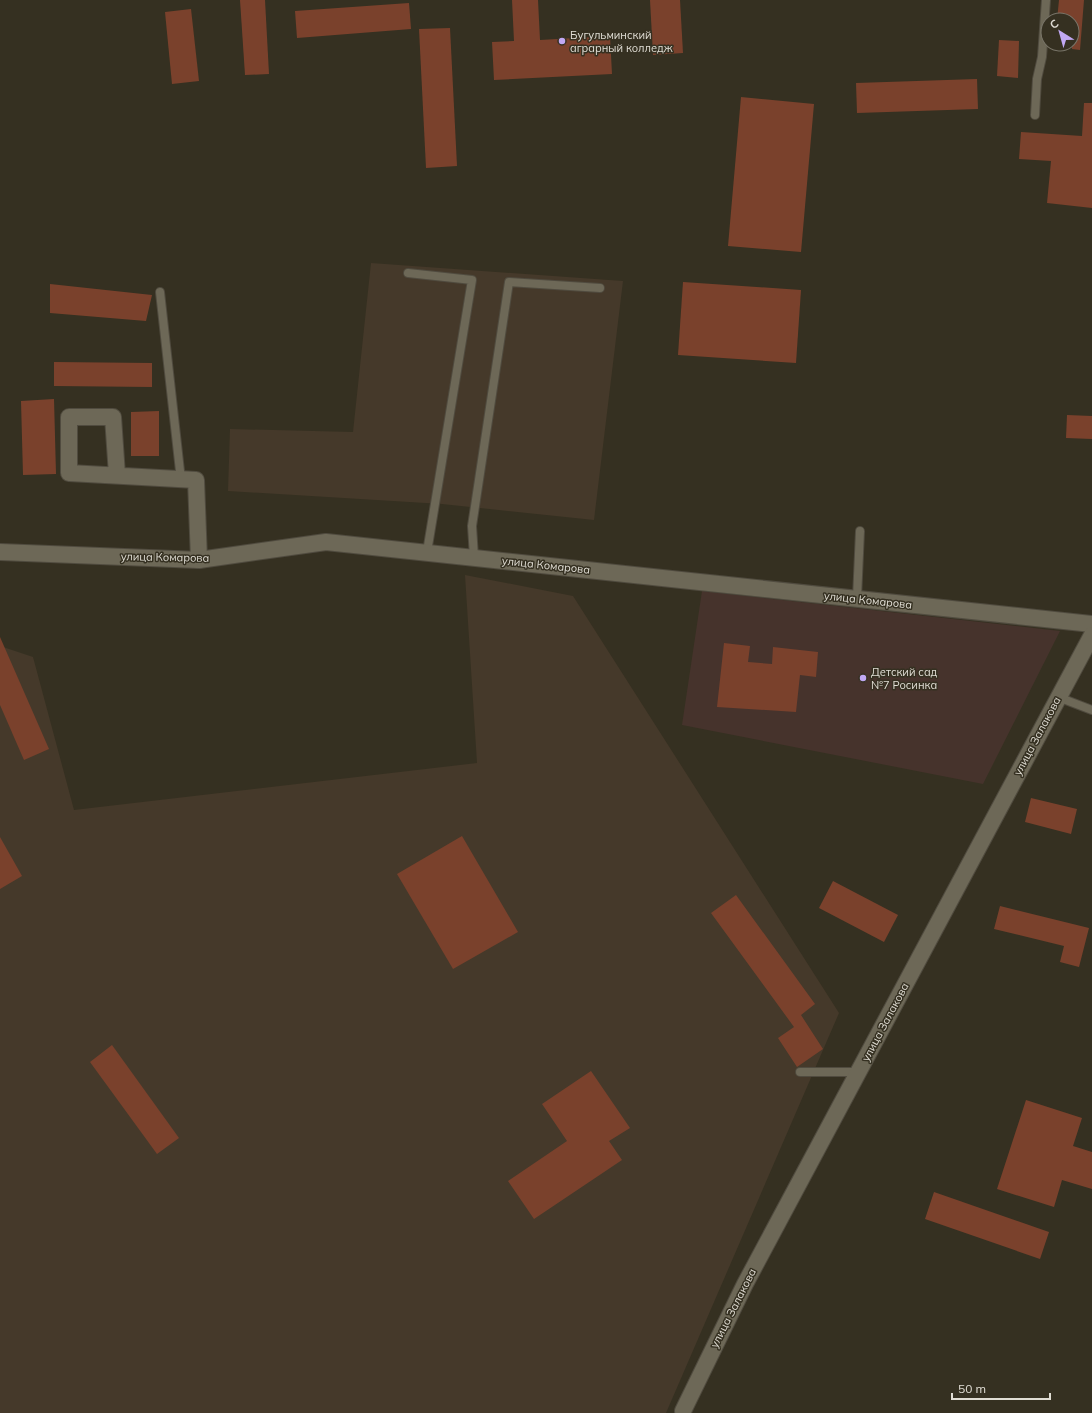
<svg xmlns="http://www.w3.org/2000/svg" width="1092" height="1413" viewBox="0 0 1092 1413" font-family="Mulish,sans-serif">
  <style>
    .industrial { fill: #45392a }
    .education { fill: #46332c }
    .building { fill: #7a412c }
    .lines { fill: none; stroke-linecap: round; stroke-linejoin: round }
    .service-casing { stroke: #504b3f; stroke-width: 10 }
    .minor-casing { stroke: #504b3f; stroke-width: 18 }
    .service { stroke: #6d6857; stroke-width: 8 }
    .minor { stroke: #6d6857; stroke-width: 16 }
    .poi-dot { fill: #c1a8f3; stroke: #353021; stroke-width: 1.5 }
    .labels { text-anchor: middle; stroke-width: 3; stroke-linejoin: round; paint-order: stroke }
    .poi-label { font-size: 11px; fill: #e0ddd4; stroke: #353021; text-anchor: start }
    .street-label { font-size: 11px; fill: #e0ddd4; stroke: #353021 }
  </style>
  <rect width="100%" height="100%" fill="#353021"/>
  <g class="industrial">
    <path d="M371,263L623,281L594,520L442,504L228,491L230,429L353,432Z"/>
    <path d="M465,575L573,596L839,1013L666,1413H0V646L33,657L74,810L477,763Z"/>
  </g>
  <path class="education" d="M702,591L1060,631L983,784L682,725Z"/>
  <g class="building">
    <path d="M240,0H265L269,74L245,75Z"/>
    <path d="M512,0H538L540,40L610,36L612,74L494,80L492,42L514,41Z"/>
    <path d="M650,0H680L683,53L653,55Z"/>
    <path d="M1059,0H1084L1080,50L1072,49V20H1057Z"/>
    <path d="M409,3L411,29L297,38L295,11Z"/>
    <path d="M191,9L199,81L172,84L165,12Z"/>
    <path d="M450,28L457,166L426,168L419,29Z"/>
    <path d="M999,40L1019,41L1018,78L997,76Z"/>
    <path d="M977,79L978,109L857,113L856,83Z"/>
    <path d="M741,97L814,104L801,252L728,246Z"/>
    <path d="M1084,103H1092V208L1047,203L1051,161L1019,159L1021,132L1082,136Z"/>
    <path d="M683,282L801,290L796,363L678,355Z"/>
    <path d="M50,284L152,295L146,321L50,313Z"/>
    <path d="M54,362L152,363V387L54,386Z"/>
    <path d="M54,399L56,474L23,475L21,401Z"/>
    <path d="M159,411V456H131V412Z"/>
    <path d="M1067,415L1092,416V439L1066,438Z"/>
    <path d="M0,637L49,749L24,760L0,705Z"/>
    <path d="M724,643L750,646L748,662L772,664L773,647L818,652L816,677L800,675L796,712L717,707Z"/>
    <path d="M1031,798L1077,809L1071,834L1025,822Z"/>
    <path d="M462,836L518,932L453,969L397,874Z"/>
    <path d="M0,837L22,876L0,889Z"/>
    <path d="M833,881L898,915L884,942L819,908Z"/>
    <path d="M736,895L815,1004L801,1015L823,1049L797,1067L778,1038L794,1027L711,913Z"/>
    <path d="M1000,906L1089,928L1079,967L1060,962L1064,946L994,929Z"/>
    <path d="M112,1045L179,1138L157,1154L90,1062Z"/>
    <path d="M591,1071L630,1128L609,1141L622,1160L534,1219L508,1181L567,1141L542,1104Z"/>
    <path d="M1026,1100L1082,1118L1073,1146L1092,1152V1189L1062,1180L1054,1207L997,1189Z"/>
    <path d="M934,1192L1049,1232L1040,1259L925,1219Z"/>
  </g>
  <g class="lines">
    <defs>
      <g id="service">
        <path d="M1035,115L1037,79L1042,57L1046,0"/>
        <path d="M408,273L472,280L427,552"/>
        <path d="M160,292L181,480"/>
        <path d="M474,557L472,526L509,282L600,288"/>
        <path d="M857,598L860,531"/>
        <path d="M1058,697L1092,710"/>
        <path d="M800,1072H858"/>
      </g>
      <g id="minor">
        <path d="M117,475L113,417H69V473L196,480L199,560"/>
        <path d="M0,552L199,560L326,542L1092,624"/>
        <path d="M683,1411L745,1284L1092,635"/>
      </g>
    </defs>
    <use href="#service" class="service-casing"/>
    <use href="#minor" class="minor-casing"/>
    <use href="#service" class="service"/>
    <use href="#minor" class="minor"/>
  </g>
  <g class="poi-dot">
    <circle cx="562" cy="41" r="4"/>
    <circle cx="863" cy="678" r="4"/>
  </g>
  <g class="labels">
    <g class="poi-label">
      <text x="570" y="39">Бугульминский<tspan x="570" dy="13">аграрный колледж</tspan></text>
      <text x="871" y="676">Детский сад<tspan x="871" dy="13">№7 Росинка</tspan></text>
    </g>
    <g class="street-label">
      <text transform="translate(165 557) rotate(1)" y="4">улица Комарова</text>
      <text transform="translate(546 565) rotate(6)" y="4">улица Комарова</text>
      <text transform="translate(868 600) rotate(6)" y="4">улица Комарова</text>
      <text transform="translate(1037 736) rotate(-62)" y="4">улица Залакова</text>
      <text transform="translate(885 1022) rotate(-62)" y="4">улица Залакова</text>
      <text transform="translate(733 1308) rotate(-63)" y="4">улица Залакова</text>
    </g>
  </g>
  <g transform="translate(1060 32) rotate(323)"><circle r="19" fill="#353021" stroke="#797569"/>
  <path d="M0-3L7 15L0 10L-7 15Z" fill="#c1a8f3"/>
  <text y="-6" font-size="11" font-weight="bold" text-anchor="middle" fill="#e0ddd4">С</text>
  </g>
  <path d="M952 1393v6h98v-6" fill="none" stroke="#e0ddd4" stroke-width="2"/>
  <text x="958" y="1393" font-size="12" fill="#e0ddd4" stroke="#353021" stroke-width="3" paint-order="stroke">50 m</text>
</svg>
